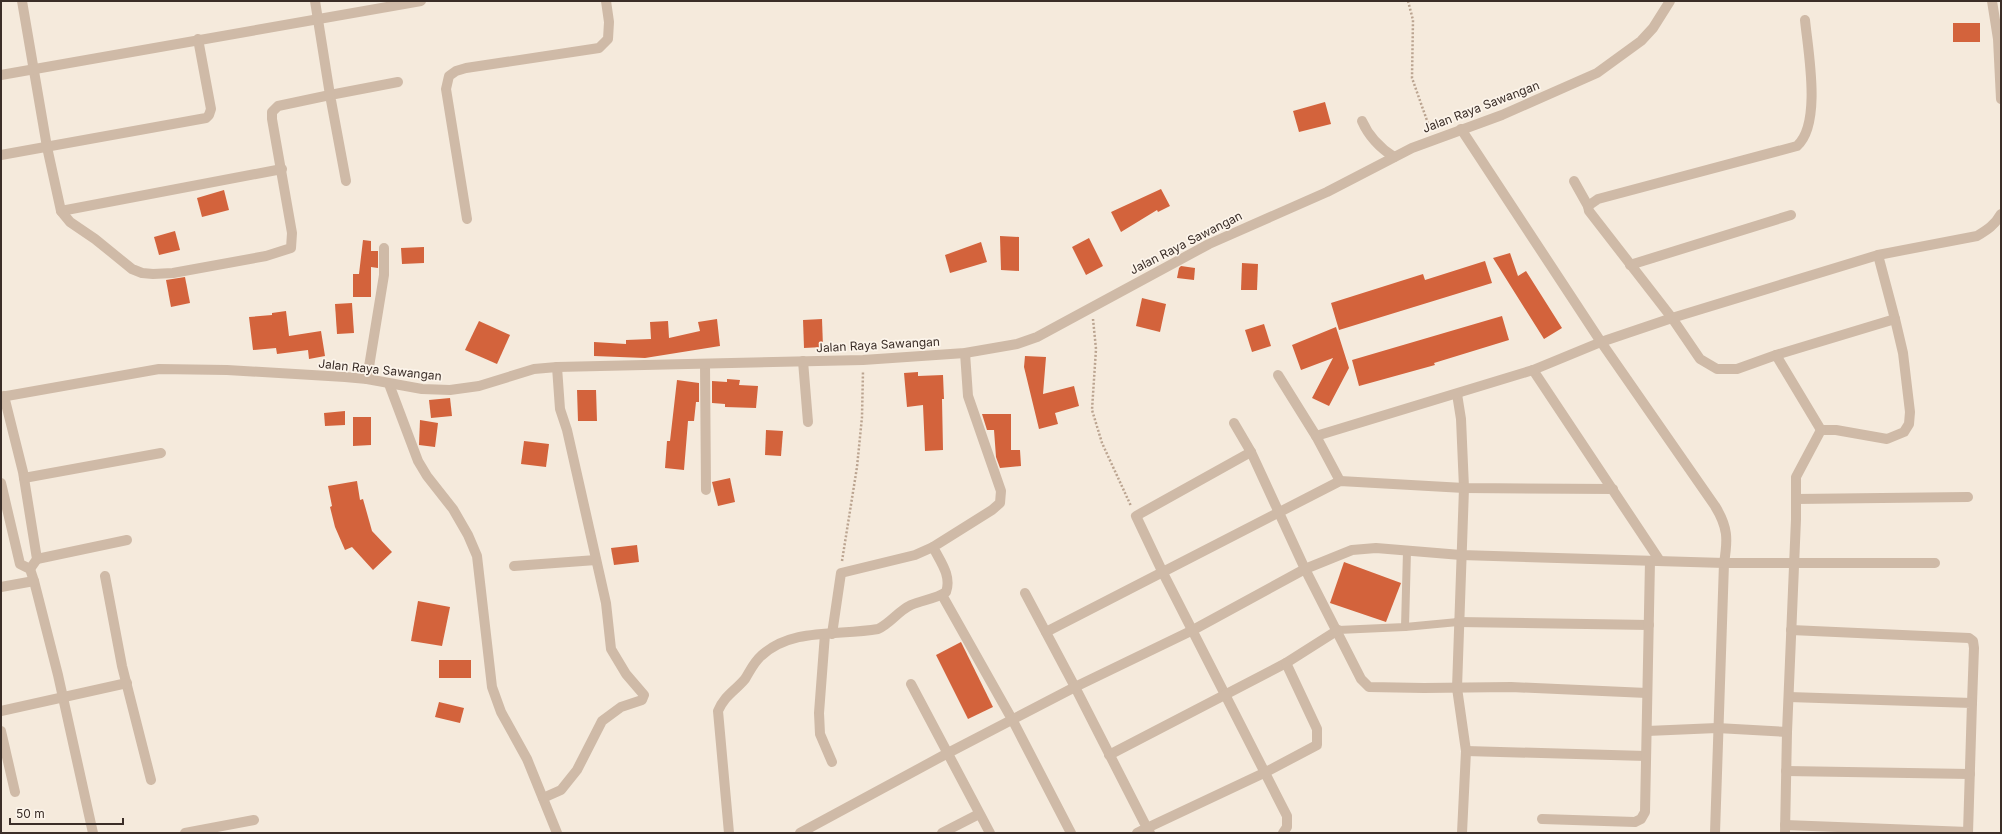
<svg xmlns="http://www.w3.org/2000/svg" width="2002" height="834" viewBox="0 0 2002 834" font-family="Inter,sans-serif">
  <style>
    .building { fill: #d3633c }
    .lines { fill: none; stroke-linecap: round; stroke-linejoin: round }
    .path { stroke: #bba490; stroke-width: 2.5; stroke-dasharray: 2 2; stroke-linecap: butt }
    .service { stroke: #cfbaa7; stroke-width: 8 }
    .minor { stroke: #cfbaa7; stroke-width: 10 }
    .tertiary { stroke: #cfbaa7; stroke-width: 10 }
    .labels { text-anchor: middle; stroke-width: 3.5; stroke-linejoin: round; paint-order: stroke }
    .street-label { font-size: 12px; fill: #3b2e28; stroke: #fcf4ea }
  </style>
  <rect width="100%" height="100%" fill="#f5eadc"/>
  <g class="building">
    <rect x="1953" y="23" width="27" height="19"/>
    <path d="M1325,102L1331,124L1299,132L1293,111Z"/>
    <path d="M1161,189L1170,206L1158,212L1157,210L1121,232L1111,212Z"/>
    <path d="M224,190L229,210L202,217L197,198Z"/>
    <path d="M175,231L180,250L159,255L154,237Z"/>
    <path d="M1000,236L1019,237V271L1001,270Z"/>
    <path d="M1089,238L1103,266L1086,275L1072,247Z"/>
    <path d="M363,240L371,241V251H378V268L371,267V297H353V274H359Z"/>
    <path d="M981,242L987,262L950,273L945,255Z"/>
    <path d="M424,247V263L402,264L401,248Z"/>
    <path d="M1510,253L1518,276L1526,271L1562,328L1544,339L1493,258Z"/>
    <path d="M1485,261L1492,283L1339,330L1331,303L1423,274L1425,280Z"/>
    <path d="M1242,263L1258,264L1257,290H1241Z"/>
    <path d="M1181,266L1195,268L1194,280L1177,278L1179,268Z"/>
    <path d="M185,277L190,303L171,307L166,280Z"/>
    <path d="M1142,298L1166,304L1160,332L1136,326Z"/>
    <path d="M352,303L354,333L337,334L335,304Z"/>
    <path d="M286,311L289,336L321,331L325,356L309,359L308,350L277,354L276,348L253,350L249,317L272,315V313Z"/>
    <path d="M1502,316L1509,340L1434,363L1435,365L1359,386L1352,360Z"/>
    <path d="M717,319L720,346L645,358L594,356V342L626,344V340L651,339L650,322L668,321L669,338L700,331L698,322Z"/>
    <path d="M822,319L823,347L804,348L803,320Z"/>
    <path d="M479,321L510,335L497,364L465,350Z"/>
    <path d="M1264,324L1271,346L1252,352L1245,330Z"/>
    <path d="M1336,327L1349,368L1329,406L1312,398L1333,358L1301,370L1292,345Z"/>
    <path d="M1025,356L1046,357L1043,394L1074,386L1079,406L1055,413L1058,424L1039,429L1024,367Z"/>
    <path d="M918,372V376L943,375L944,399H942L943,450L925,451L923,405L907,407L904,373Z"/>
    <path d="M727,379L740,380L739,385L758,386L756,408L725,407V404L712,403V381L727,382Z"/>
    <path d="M677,380L699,383V402H696L694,421H688L684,470L665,468L667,441H670Z"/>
    <path d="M577,390H596L597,421H578Z"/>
    <path d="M450,398L452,416L431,418L429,400Z"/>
    <path d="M345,411V425L325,426L324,413Z"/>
    <path d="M982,414H1011V450H1020L1021,466L1000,468L996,457L994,430H987Z"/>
    <path d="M353,417H371V445L353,446Z"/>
    <path d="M420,420L438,423L435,447L419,445Z"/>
    <path d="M766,430L783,431L781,456L765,455Z"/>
    <path d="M524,441L549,444L546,467L521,464Z"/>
    <path d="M730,478L735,502L718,506L712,482Z"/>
    <path d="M357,481L360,500L363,499L372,531L392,552L373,570L352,547L345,550L335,527L330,507L332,506L328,486Z"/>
    <path d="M637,545L639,562L614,565L611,548Z"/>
    <path d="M1344,562L1401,583L1386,622L1330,603Z"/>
    <path d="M418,601L450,607L442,646L411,641Z"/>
    <path d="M961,642L993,707L968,719L936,655Z"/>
    <rect x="439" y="660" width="32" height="18"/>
    <path d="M439,702L464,708L460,723L435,717Z"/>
  </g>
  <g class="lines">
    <g class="path">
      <path d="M1408,1L1413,20L1412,78L1430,129"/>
      <path d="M1093,319L1096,349L1092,410L1102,443L1131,506"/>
      <path d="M842,561L857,467L862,417L863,371"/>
    </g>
    <g class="service">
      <path d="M1405,627L1458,622"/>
      <path d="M1338,630L1405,627L1407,551"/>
    </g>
    <g class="minor">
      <path d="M22,1L47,147L61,211L282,169"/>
      <path d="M1992,1L1998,39L2001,99"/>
      <path d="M1805,20C1808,51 1822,124 1797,146L1598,199L1588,206L1589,211L1672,318L1700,359L1717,369H1737L1776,355L1895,319L1878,255"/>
      <path d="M1,75L421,1"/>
      <path d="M1362,121C1369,137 1380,148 1394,157"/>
      <path d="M1461,129L1601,342L1715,506C1728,527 1728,539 1724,563L1715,833"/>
      <path d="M1,155L206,118L209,115L211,109L198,39"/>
      <path d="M346,181L330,95L398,82"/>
      <path d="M1574,181L1588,206"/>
      <path d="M61,211L70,222L95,239L132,269L142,273L153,274L173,273L266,256L291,248L292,233L272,119V112L278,106L330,95L315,1"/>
      <path d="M467,219L446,89L449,76L456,71L466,68L599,48L608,39L609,22L606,1"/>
      <path d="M1630,265L1791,215"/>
      <path d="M1776,355L1821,430H1836L1887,439L1904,432L1909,424L1910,412L1903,353L1895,319"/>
      <path d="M803,361L808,422"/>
      <path d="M705,364L706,490"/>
      <path d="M1533,370L1660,561"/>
      <path d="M1278,375L1316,436L1340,481"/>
      <path d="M367,379L384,275V248"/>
      <path d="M389,384L418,461L427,476L453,509L468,535L477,556L492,687L501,712L527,759L557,833"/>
      <path d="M1457,394L1461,419L1464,488L1457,688L1466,751L1462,833"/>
      <path d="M4,396L23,472L37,559L30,569"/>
      <path d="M1234,423L1251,452L1305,569L1361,679L1369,687L1424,688L1511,687L1647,693"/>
      <path d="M1316,436L1533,370L1601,342L1672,318L1878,255L1977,236C1987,230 1995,225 2001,214"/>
      <path d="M1251,452L1136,516L1163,573L1287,816V827L1283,833"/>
      <path d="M24,478L161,453"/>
      <path d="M1,483L20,564L30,569L34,581L58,675L93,833"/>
      <path d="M1796,499L1968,497"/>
      <path d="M37,559L127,540"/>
      <path d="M514,566L596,560"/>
      <path d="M105,576L122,666L151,780"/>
      <path d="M1,587L34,581"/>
      <path d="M1025,593L1075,687L1147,828L1137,833"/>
      <path d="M942,595L1013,721L1071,833"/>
      <path d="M1458,622L1649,625"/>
      <path d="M1791,630L1969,638L1973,641L1974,648L1972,703"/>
      <path d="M1046,632L1340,481L1464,488L1613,489"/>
      <path d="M825,634L819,713L820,734L832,762"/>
      <path d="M832,634L841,573L915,555L933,547"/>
      <path d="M911,684L990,833"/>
      <path d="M1789,697L1972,703L1968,833"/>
      <path d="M1,711L127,683"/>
      <path d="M1,731L15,792"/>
      <path d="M1647,731L1717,728L1787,732"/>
      <path d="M1466,751L1646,756"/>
      <path d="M1109,755L1286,663L1338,630"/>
      <path d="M1786,771L1970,774"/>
      <path d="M543,798L561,790L577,770L602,721L621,707L642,700L644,695L626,674L611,649L606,603L567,430L560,409L557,367"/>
      <path d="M1542,819L1635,822L1641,819L1645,812L1650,561"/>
      <path d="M1785,825L1968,832"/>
      <path d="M185,833L254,820"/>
      <path d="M729,833L718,711C724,696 735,691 745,679C750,671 754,662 761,656C792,627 839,636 878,629C891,623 898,611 911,605C922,600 936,599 946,592C952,576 940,561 933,547L992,510L1000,503L1001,491L968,396L965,353"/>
      <path d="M800,833L948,753L1075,687L1193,630L1305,569L1352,550L1376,548L1461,555L1724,563H1935"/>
      <path d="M942,833L979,814"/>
      <path d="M1150,833L1147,828L1266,772L1317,745V729L1286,663"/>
      <path d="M1785,833L1787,732L1796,519V477L1821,430"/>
    </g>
    <path class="tertiary" d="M1,397L159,369L227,370L345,377L367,379L422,389L450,390L479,386L534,369L557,367L863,360L965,353L1017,344L1037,337L1209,244L1327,192L1412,148L1502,115L1597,73L1641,41L1653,28L1670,1"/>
  </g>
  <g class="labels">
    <g class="street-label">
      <text transform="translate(1481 107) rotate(-21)" y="4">Jalan Raya Sawangan</text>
      <text transform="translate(1186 243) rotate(-27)" y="4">Jalan Raya Sawangan</text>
      <text transform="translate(878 345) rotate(-3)" y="4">Jalan Raya Sawangan</text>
      <text transform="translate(380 370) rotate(6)" y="4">Jalan Raya Sawangan</text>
    </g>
  </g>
  <rect width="2002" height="834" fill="none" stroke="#3b2e28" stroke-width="4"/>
  <path d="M10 818v6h113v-6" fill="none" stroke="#3b2e28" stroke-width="2"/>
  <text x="16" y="818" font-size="12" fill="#3b2e28" stroke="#fcf4ea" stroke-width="3" paint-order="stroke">50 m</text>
</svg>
